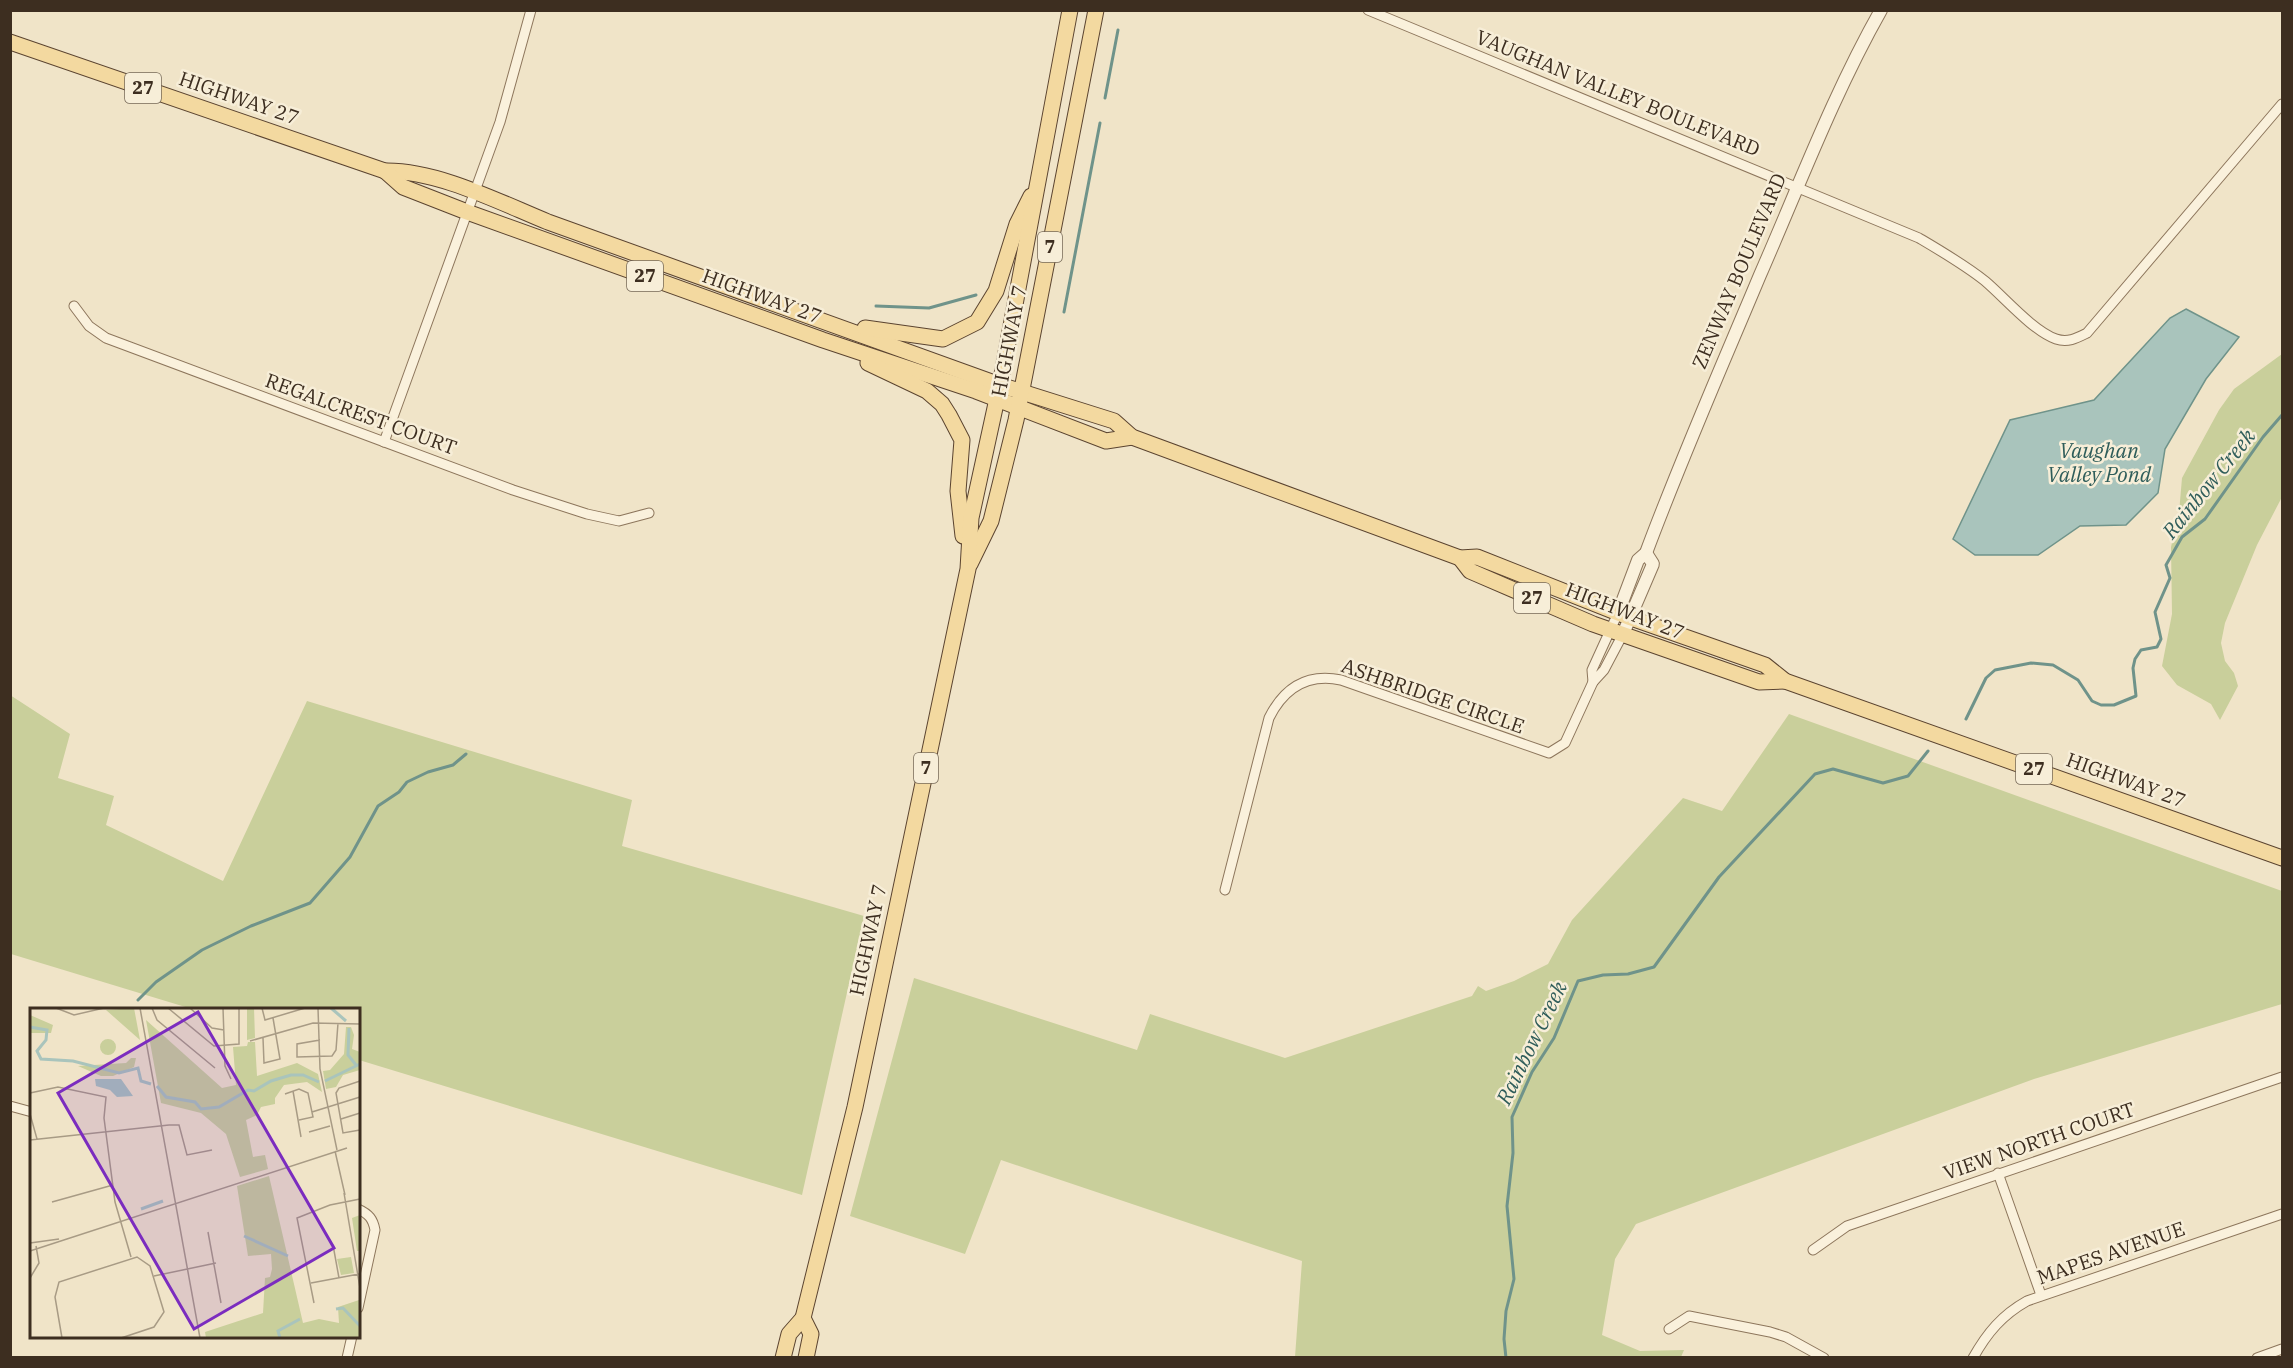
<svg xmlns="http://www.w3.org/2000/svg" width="2293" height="1368" viewBox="0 0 2293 1368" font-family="'IBM Plex Serif',serif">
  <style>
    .green { fill: #c9cf9b }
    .water { fill: #a9c4bc; stroke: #6f938a; stroke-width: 1.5 }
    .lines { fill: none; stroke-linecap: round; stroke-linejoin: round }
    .stream { stroke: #6f938a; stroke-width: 3 }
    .minor-casing { stroke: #8d765c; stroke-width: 11 }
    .tertiary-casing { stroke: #8d765c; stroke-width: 14 }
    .primary-casing { stroke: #5b4430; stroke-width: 17 }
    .minor { stroke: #faf1dc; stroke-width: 9 }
    .tertiary { stroke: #faf1dc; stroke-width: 12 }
    .primary { stroke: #f3d9a0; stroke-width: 15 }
    .labels { text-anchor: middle; stroke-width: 5; stroke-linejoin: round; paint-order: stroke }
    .shield { fill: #f7eed8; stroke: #756857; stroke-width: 1.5 }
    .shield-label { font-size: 18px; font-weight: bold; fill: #3d2e20 }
    .street-label { font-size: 20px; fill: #3d2e20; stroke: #f7eed8 }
    .water-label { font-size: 21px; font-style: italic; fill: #2f5d5a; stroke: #f7eed8 }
    .inset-river { fill: none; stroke: #a9c4bc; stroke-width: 3 }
    .inset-road { fill: none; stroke: #a89b85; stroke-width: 1.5 }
    .view { fill: #7b2cbf; fill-opacity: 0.15; stroke: #7b2cbf; stroke-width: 3 }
    .inset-edge { fill: none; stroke: #3d2e20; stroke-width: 3 }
  </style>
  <rect width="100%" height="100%" fill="#f0e4c8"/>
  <g class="green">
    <path d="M2282,354V497L2257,545L2225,623L2221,643L2225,661L2234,673L2238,686L2220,720L2211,704L2177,685L2162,666L2172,614L2171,547L2179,513L2182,478L2219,410L2234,389Z"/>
    <path d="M10,695L70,734L58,778L114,796L106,825L223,881L307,701L632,800L622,846L864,916L802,1195L359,1060L358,1010L192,1009L11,954Z"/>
    <path d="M1789,714L2282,891V1004L2034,1079L1636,1224L1615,1259L1602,1335L1640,1351L1684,1350L1681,1357H1295L1302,1261L1001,1160L965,1254L850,1216L914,978L1137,1050L1150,1014L1285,1058L1472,996L1478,986L1486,991L1514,981L1548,964L1572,920L1683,798L1722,811Z"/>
  </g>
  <path class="water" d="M2186,309L2239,337L2206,379L2165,449L2158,493L2126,525L2080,526L2038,555H1975L1953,539L2010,420L2094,400L2170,318Z"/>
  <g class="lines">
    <g class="stream">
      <path d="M1105,98L1118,30"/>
      <path d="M876,306L929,308L976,295"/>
      <path d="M1064,312L1100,123"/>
      <path d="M1966,719L1986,678L1995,670L2031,663L2053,665L2078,680L2092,701L2101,705H2114L2136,696L2133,668L2135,659L2141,650L2157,647L2161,639L2155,612L2170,578L2166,565L2182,537L2205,519L2263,437L2282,415"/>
      <path d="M138,1000L156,982L202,950L251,926L310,903L350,857L378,806L399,792L407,782L428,772L453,765L466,754"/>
      <path d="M1506,1358L1504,1339L1506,1311L1514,1279L1507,1206L1513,1153L1512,1117L1532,1072L1554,1038L1578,981L1603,975L1628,974L1654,967L1719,877L1815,774L1833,769L1883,783L1908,776L1928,751"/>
    </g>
    <defs>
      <g id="minor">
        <path d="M1368,10L1919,238C1941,251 1965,265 1985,281C2004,297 2033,331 2056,339C2068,343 2077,338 2087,333L2282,104"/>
        <path d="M74,306L89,326L106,338L513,490L587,514L619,521L649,513"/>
        <path d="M384,442L500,122L531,10"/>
        <path d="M1593,682L1592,670L1618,613"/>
        <path d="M1225,890L1269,718C1284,688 1307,673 1341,680L1549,753L1565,743L1593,682L1604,670L1623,634"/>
        <path d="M10,1106L32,1112"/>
        <path d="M1998,1173L2041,1295"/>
        <path d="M358,1209C369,1214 373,1219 375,1230L358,1308"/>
        <path d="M1813,1250L1847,1226L2282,1077"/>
        <path d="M1669,1329L1689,1316L1770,1332L1786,1337L1824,1358"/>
        <path d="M347,1358L352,1336"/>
        <path d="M1973,1358C1987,1333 2002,1315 2027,1301L2282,1214"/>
        <path d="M2257,1358L2282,1349"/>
      </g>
      <g id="tertiary">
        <path d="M1618,613L1638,560L1646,553C1681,459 1721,368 1760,275C1799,186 1833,95 1881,10"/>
        <path d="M1623,634L1653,564L1646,553"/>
      </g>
      <g id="primary">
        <path d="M10,42L385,171C437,170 499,202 548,222L1000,385L1114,421L1132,437L1460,558L1477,557L1631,618L1765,665L1785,681L2282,858"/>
        <path d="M385,171L403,187L467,212L823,340L976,391L1106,441L1132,437"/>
        <path d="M865,328L943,339L977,322L996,291L1017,224L1031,196"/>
        <path d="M868,363L927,391L942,404L949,415L962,440L958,491L963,536"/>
        <path d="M1460,558L1470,571L1593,624L1759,682L1785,681"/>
        <path d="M970,564L991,521L1016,420L1096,10"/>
        <path d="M803,1318L811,1334L806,1358"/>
        <path d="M783,1358L789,1334L803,1318L855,1107L968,569L971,518L1000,385L1070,10"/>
      </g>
    </defs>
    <use href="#minor" class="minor-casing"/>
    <use href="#tertiary" class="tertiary-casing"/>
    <use href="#primary" class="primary-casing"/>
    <use href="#minor" class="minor"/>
    <use href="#tertiary" class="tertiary"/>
    <use href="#primary" class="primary"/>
  </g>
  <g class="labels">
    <g class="shield">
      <rect x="125" y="73" width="36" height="30" rx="4.5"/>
      <rect x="1038" y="232" width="24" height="30" rx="4.5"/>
      <rect x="627" y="261" width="36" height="30" rx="4.5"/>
      <rect x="1514" y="583" width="36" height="30" rx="4.5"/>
      <rect x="914" y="753" width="24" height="30" rx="4.5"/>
      <rect x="2016" y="754" width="36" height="30" rx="4.5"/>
    </g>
    <g class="shield-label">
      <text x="143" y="94">27</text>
      <text x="1050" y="253">7</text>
      <text x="645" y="282">27</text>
      <text x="1532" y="604">27</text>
      <text x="926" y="774">7</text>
      <text x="2034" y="775">27</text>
    </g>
    <g class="street-label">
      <text transform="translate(1618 93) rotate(22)" y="7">VAUGHAN VALLEY BOULEVARD</text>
      <text transform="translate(239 98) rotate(19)" y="7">HIGHWAY 27</text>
      <text transform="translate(1739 271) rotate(-67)" y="7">ZENWAY BOULEVARD</text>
      <text transform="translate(762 296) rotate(20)" y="7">HIGHWAY 27</text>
      <text transform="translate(1009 341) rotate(-79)" y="7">HIGHWAY 7</text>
      <text transform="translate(361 414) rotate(20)" y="7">REGALCREST COURT</text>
      <text transform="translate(1625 611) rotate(21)" y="7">HIGHWAY 27</text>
      <text transform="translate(1433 696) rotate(19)" y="7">ASHBRIDGE CIRCLE</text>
      <text transform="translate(2126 780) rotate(20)" y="7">HIGHWAY 27</text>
      <text transform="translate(868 940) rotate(-78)" y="7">HIGHWAY 7</text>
      <text transform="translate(2039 1141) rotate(-19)" y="7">VIEW NORTH COURT</text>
      <text transform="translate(2111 1253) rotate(-19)" y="7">MAPES AVENUE</text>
    </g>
    <g class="water-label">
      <text x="2099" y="458">Vaughan<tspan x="2099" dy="24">Valley Pond</tspan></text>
      <text transform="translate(2209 484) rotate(-51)" y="7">Rainbow Creek</text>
      <text transform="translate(1532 1043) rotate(-64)" y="7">Rainbow Creek</text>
    </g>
  </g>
  <g transform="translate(30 1008)">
    <rect width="330" height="330" fill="#f0e4c8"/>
    <path d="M104,0L110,32L76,2ZM217,0H224L225,30L217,32ZM0,7L23,17L21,25H0ZM116,12L192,80L206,77L203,39L217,38L218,34H225L227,68L267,55L288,66L292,84L277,74L254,77L245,90V96L231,99L227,107L216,112L223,149L235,147L238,161L210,169L196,126L171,105L131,95ZM316,19H321L324,27L322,41L330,44V62L313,67L306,79L296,81L293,63L300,62L314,46ZM70 39a8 8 0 1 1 16 0a8 8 0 1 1-16 0ZM101,50H106L104,59L83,68H71L48,58L96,55ZM239,168L273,315L289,311L309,315L308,299L329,292L330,330H176L175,324L233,305L235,270L240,269L242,261L241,246L218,248L207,178ZM330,207V243H327L322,210ZM321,249L324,265L311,267L307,251Z" fill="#c9cf9b"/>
    <path d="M65,71H91L103,88L87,89L80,82L66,78Z" fill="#a9c4bc"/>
    <path class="inset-river" d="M301,0L316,13M0,19L17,22L16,32L7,43L11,51L43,53L89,65L108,60L111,73L121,76M319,20L318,47L326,57M295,73L330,56M127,78L136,89L165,94L171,101L189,99L218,82L224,83L241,73L261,67H273L289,74M111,201L133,193M214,228L258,248M306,301L313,300L330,318M250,330L248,323L270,311"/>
    <path class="inset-road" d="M26,0L44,7L74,0M110,0L170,330M122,0L127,12L185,60M138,0L184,38L209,36V0M160,0L182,20L194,22M193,0L195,58L201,71M232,0L235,12L275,0M288,0L290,61L307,142M233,30L234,55L250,51L243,10M290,32L267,36V49L302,48L306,42L308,15M220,33L283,15L330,16M330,73L309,80L306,85L313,125L330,122M263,83L271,129M0,85L28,79L76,89L74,110L85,194L101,249M255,86L269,81L278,85L283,109L269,112M282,104L330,89M0,106L7,131M311,111L330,105M139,117H149L157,147L182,142M279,124L300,118M0,132L139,117M305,143L315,187M314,185L330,280M22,194L83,177M178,224L191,295M0,235L29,231M303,237L309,270M0,243L317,140M124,268L186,255M0,270L9,255L6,238M281,275L329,266M284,295L267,210L300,197L330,191M32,330L25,289L29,274L107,249L120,258L134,304L124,319L91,330"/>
    <path class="view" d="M168,4L304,240L164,321L28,85Z"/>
    <rect width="330" height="330" class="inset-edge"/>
  </g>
  <rect width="2293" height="1368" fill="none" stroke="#3d2e20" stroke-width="24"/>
</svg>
